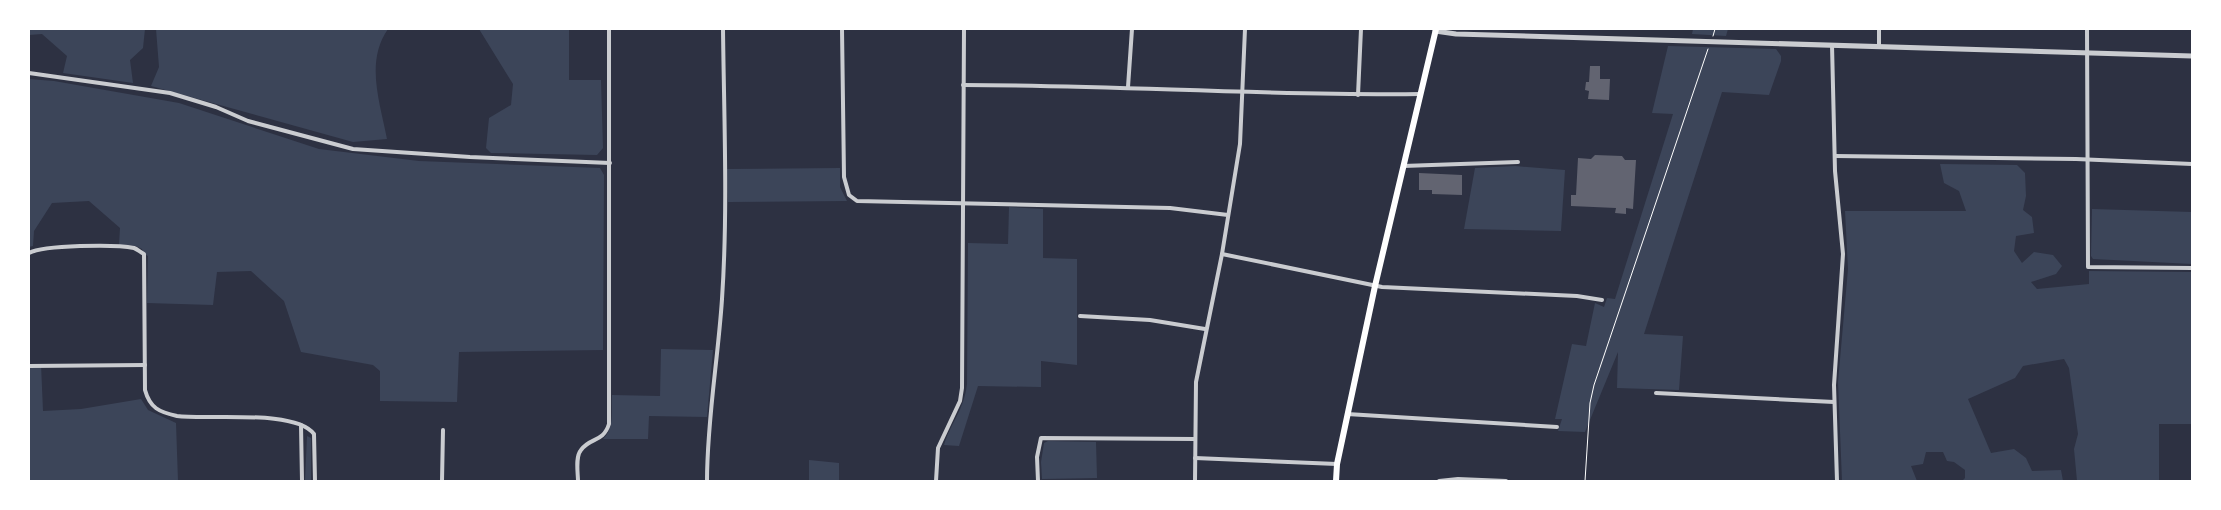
<svg xmlns="http://www.w3.org/2000/svg" width="2221" height="510" viewBox="0 0 2221 510" font-family="'Source Sans 3',sans-serif">
  <style>
    .green { fill: #3c4559 }
    .building { fill: #626471 }
    .lines { fill: none; stroke-linecap: round; stroke-linejoin: round }
    .path { stroke: #fff; stroke-width: 1 }
    .minor { stroke: #caccd0; stroke-width: 4 }
    .tertiary { stroke: #caccd0; stroke-width: 5 }
    .primary { stroke: #fff; stroke-width: 6 }
  </style>
  <rect width="100%" height="100%" fill="#2d3142"/>
  <g class="green">
    <path d="M29,29H145L143,48L130,60L133,83L63,73L67,56L42,34L29,35Z"/>
    <path d="M156,29H388C365,62 380,102 387,139L353,142L151,86L159,67Z"/>
    <path d="M479,29H569V80H601L603,148L597,155L491,153L486,148L489,118L511,105L513,84Z"/>
    <path d="M1693,29H1728L1726,36L1692,34Z"/>
    <path d="M1668,46L1776,49L1781,56V61L1769,95L1722,92L1644,334L1683,336L1679,390L1617,388L1618,352L1585,432L1558,431L1562,419H1555L1572,344L1586,346L1595,303L1604,307L1607,298L1615,299L1673,114L1652,113Z"/>
    <path d="M29,79L54,81L179,103L319,149L419,161L600,168L604,175L603,350L459,352L457,402L380,401V371L373,365L301,352L284,301L251,271L217,272L213,305L147,303L148,256L144,254L142,249L136,246L119,245L120,228L89,201L52,203L34,231L33,246L29,247Z"/>
    <path d="M1940,164L2017,165L2025,173L2026,196L2023,210L2032,217L2034,233L2016,236L2014,251L2022,263L2034,252L2053,255L2062,266L2056,274L2031,282L2037,289L2089,284V271L2192,272V424H2159V481H2077L2074,449L2078,434L2069,368L2064,359L2023,366L2015,378L1968,399L1991,453L2014,449L2026,458L2032,471L2061,470L2063,481H1962L1965,478V470L1954,462L1947,461L1943,452H1926L1923,464L1911,466L1917,481H1842L1838,382L1848,269L1845,211H1966L1959,191L1944,183Z"/>
    <path d="M1515,166L1565,170L1561,231L1464,229L1475,168Z"/>
    <path d="M840,168V187L847,201L728,202L727,169Z"/>
    <path d="M1009,207L1043,209V258L1077,259V365L1041,361V387L978,386L959,446L944,445C951,422 964,410 967,384L968,243L1008,244Z"/>
    <path d="M2092,209L2192,212V264L2093,259L2091,256Z"/>
    <path d="M661,349L713,350L707,417L649,416L648,439H603C615,428 611,410 612,395L660,396Z"/>
    <path d="M29,364H41L43,411L81,409L141,399L148,410L176,423L178,481H29Z"/>
    <path d="M307,436L311,438V481H305Z"/>
    <path d="M1048,441L1096,442L1097,478L1042,479L1041,462L1044,443Z"/>
    <path d="M809,460L839,463V481H809Z"/>
  </g>
  <g class="building">
    <path d="M1590,66H1600V79H1610L1609,100L1588,99L1589,91L1585,90L1586,82H1589Z"/>
    <path d="M1595,155L1622,156L1625,160H1636L1633,209L1626,208V214L1615,213L1616,208L1571,206V195H1576L1578,158L1591,159Z"/>
    <path d="M1419,173L1462,175V195L1432,194V190H1419Z"/>
  </g>
  <g class="lines">
    <g class="path">
      <path d="M1713,36L1715,29"/>
      <path d="M1585,481L1590,403L1594,385L1708,49"/>
    </g>
    <g class="minor">
      <path d="M842,29L844,177L849,195L857,201L1170,208L1228,215"/>
      <path d="M2087,29L2088,267L2192,268"/>
      <path d="M1832,45L1835,171L1843,254L1834,385L1837,481"/>
      <path d="M1879,46V29"/>
      <path d="M29,73L170,93L216,107L248,121L353,149L470,157L610,163"/>
      <path d="M963,85C1115,85 1267,96 1420,94"/>
      <path d="M1128,87L1132,29"/>
      <path d="M1358,95L1361,29"/>
      <path d="M1835,156L2076,159L2192,164"/>
      <path d="M1403,166L1518,162"/>
      <path d="M29,253C44,245 115,244 134,248C137,249 140,252 144,254L145,390C150,408 159,412 177,416C209,420 295,409 314,434L315,481"/>
      <path d="M1222,254L1382,287L1577,296L1602,300"/>
      <path d="M1080,316L1150,320L1205,329"/>
      <path d="M29,366L145,365"/>
      <path d="M1656,393L1834,402"/>
      <path d="M1347,414L1557,427"/>
      <path d="M301,425L302,481"/>
      <path d="M1195,458L1337,464"/>
      <path d="M442,481L443,430"/>
      <path d="M578,481C578,473 575,457 581,450C590,437 603,443 609,424V29"/>
      <path d="M707,481C707,420 718,360 722,299C728,210 724,119 723,29"/>
      <path d="M936,481L938,448L960,401L962,388L964,29"/>
      <path d="M1038,481L1037,457L1041,438L1195,439"/>
      <path d="M1195,481L1196,382L1222,254L1240,144L1245,29"/>
      <path d="M1439,481L1458,479L1506,481"/>
    </g>
    <path class="tertiary" d="M1435,31L1456,34L2192,56"/>
    <path class="primary" d="M1336,481L1337,464L1375,286L1436,29"/>
  </g>
  <rect width="2221" height="510" fill="none" stroke="#ffffff" stroke-width="60"/>
</svg>
